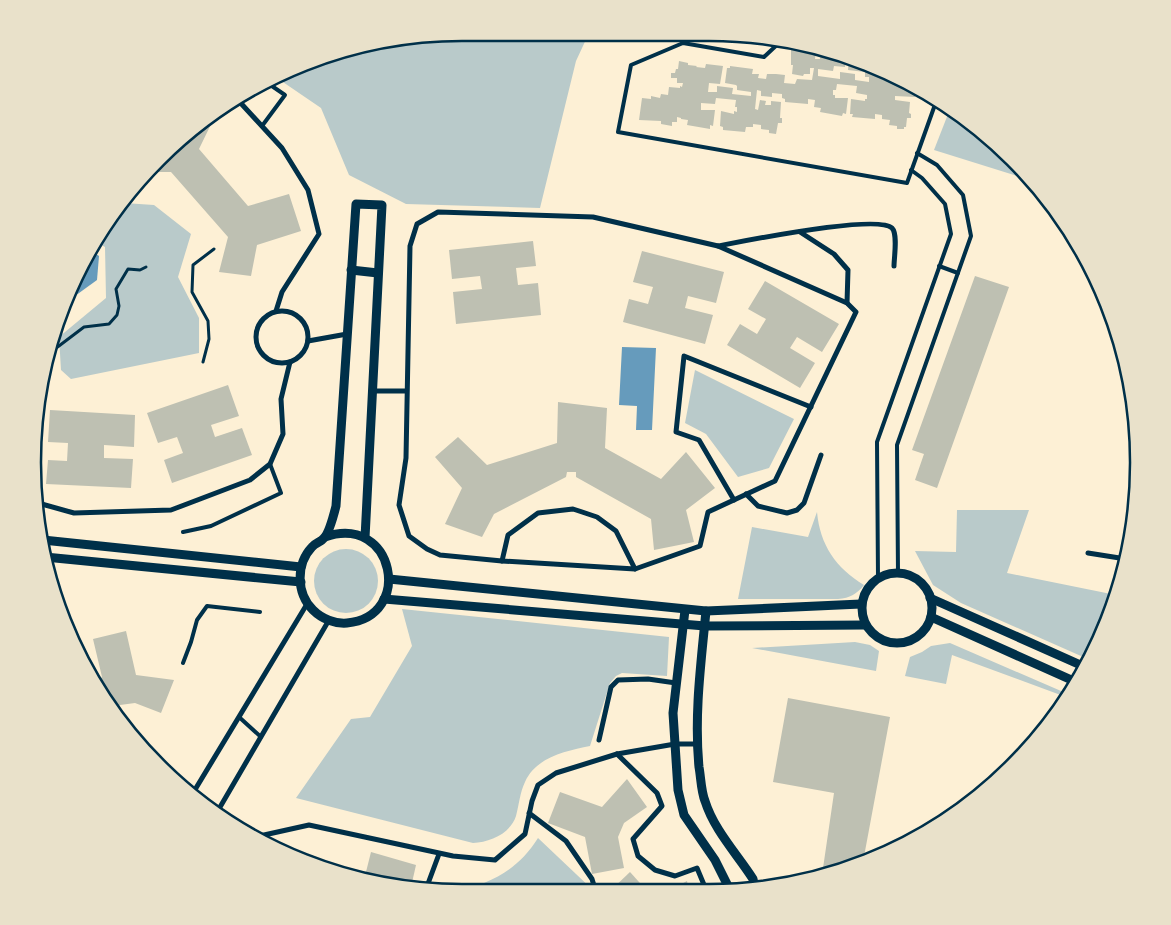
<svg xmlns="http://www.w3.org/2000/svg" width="1171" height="925" viewBox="0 0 1171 925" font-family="Rubik,sans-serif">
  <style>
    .green { fill: #b9caca }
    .water { fill: #669bbc }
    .building { fill: #bec0b2 }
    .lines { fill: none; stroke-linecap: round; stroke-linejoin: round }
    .path { stroke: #003049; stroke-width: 3 }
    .service { stroke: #003049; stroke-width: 4 }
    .minor { stroke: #003049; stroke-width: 5 }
    .tertiary { stroke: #003049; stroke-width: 9 }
    .rim { fill: none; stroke: #003049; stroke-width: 2.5 }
  </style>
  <rect width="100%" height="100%" fill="#fdf0d5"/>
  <g class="green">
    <path d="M463,33H589L576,61L540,208L406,204L349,175L321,108L277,78L351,47Z"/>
    <path d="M950,109L992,139L1024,178L934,150Z"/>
    <path d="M124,203L154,205L191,234L178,277L199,318V353L71,379L61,370L59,337L106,298L105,247L95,241Z"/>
    <path d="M695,370L794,419L769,468L738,477L706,434L685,423Z"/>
    <path d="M957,510H1029L1007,573L1116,595L1094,653L1090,660L961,603L933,585L915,551L956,552Z"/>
    <path d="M817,512C820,545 836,568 864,585C857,594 850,598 838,599H738L752,527L808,537Z"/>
    <circle cx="346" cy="581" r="32"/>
    <path d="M402,609L669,637L667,676L622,673L616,676L610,683L590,746C566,751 536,757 525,782C520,792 519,805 516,816C510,834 490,842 473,843L296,798L351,719L370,717L412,646Z"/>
    <path d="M855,642L870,645L879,651L876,671L752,648Z"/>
    <path d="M950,643L1068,694L1066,697L952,655L946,684L905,676L910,657L922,652L931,646Z"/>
    <path d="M538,838L595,892H492L484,883C508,873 524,860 538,838Z"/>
  </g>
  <g class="water">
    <path d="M89,249L99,256L97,280L68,301Z"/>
    <path d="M622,347L656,348L652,430H636L637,406L619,405Z"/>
  </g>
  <g class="building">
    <path d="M791,44L816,51L815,59H820L821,51L846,55L845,67L834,66L833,71L818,69V76L840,79V72L855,74V80L869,82V77H865V72L848,70L849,57L916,87L915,97L895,96V100L910,102L909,113L911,114V118H907L906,127H904V129H897V126L889,125L890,120L882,119V115L875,114V119L852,117L853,114H850L851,99L865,101V99H867V95L856,93L857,86L837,84L836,90H833V95H835V98H848L846,114L843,113L842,116L820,112L821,108L814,107L815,100L808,99V104L785,102V99L782,98V94L772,93V97L761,96V91L757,90L755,109L758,110L760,100L766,101L765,105H771V101L781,102L780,118H782V123H778L776,134L769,133V130L761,129V125L753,124V127H746L745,132L723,130V127L720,126L721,111L734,114V111L737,112V107H735L736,100L716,98L715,104L701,103V110H715L713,126L710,125V129L687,125L688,120L681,119V118L677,117V122H672V126L661,124V121L639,120L642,98L651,99V96L660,98L661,94L668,95L669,87L680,88V86L682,87L683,83H677V78H671V73H675L676,69H678L679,61L688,63V65L697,66L696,67L705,68L706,64L723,66L720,84L709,83L708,92H717V86L733,88L732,94L751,96V92L737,90V86L736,85L725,83L727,68H730V66L753,69L752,74H759L758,78L766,79L767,74H776L785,75L784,83L795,84L797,79L812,80L814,68H810V74H804L803,76L792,74L793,65H791Z"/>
    <path d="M216,114L199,149L248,206L289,194L301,231L257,245L251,276L219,272L228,237L171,172H148L159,158Z"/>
    <path d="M533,241L536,266L516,268L518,285L538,283L541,315L456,324L453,292L482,289L480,276L452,279L449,250Z"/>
    <path d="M642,251L724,272L716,303L688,296L685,308L713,315L705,344L623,322L629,299L648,304L653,287L633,282Z"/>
    <path d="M975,276L1009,287L937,488L915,480L924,454L912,450Z"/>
    <path d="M765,281L839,324L822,352L797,337L790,348L815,363L800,388L727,345L740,324L757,334L766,319L748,309Z"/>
    <path d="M228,385L239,416L211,425L215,437L242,428L252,455L172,483L164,460L183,453L177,437L158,443L147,413Z"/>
    <path d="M558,402L607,408L605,448L661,479L686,452L715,488L686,510L694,542L654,550L651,519L576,477V472H567L566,477L494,514L482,537L445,524L462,488L435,457L458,437L487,465L557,443Z"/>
    <path d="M50,410L135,415L134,447L104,445V458L133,459L131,488L46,484L48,460L67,461L68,443L48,442Z"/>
    <path d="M126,631L136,675L174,680L161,713L135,703L120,705L114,711L95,684L102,677L93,639Z"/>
    <path d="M788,698L890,717L863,862L846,870L822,875L834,793L773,782Z"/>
    <path d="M627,779L647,807L624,823L618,837L624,868L592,874L585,837L548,823L560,792L602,807Z"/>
    <path d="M371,852L416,865L411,887L379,884L364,880Z"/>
    <path d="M630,872L648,892H609Z"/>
    <path d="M687,881L689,892H666Z"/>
  </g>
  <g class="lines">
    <g class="path">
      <path d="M47,355L84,327L109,324L117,315L119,306L116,289L128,269L140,270L146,267"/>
      <path d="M203,362L209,339L208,321L192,292L193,265L214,249"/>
    </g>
    <g class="service">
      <path d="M780,42L764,57L683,43L631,65L618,132L907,183L937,99"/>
      <path d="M262,126L285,95L266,82"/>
      <path d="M939,266L958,273"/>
      <path d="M183,532L211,526L281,493L270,464"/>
      <path d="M898,573L897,445L971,236L963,195L937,165L917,153"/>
      <path d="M878,578L877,442L951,234L945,204L922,178L911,170"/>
      <path d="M183,663L191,642L197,620L207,606L260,612"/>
      <path d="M239,717L261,737"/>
    </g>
    <g class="minor">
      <path d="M237,99L282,148L308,190L319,234L282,292L276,311"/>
      <path d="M438,212L593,217L718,246L847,303L856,312L775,481L708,512L700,546L635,569L502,561L440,555L427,549L409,536L399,505L406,458L410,246L417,224Z"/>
      <path d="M800,232L834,254L848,270L847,303"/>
      <path d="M718,246C744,241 877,214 892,228C898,234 894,258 894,266"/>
      <circle cx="282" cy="337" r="26"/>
      <path d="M308,341L347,334"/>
      <path d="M372,391H406"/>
      <path d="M746,494L758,506L787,513L797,510L804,503L821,455"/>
      <path d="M734,500L699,440L676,432L684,356L811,407"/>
      <path d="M38,503L74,513L171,510L250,480L270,464L283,434L281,399L290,362"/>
      <path d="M1088,553L1126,559"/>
      <path d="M502,561L508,535L538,513L573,509L597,517L616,531L635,569"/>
      <path d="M599,740L611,687L618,680L648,679L676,683"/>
      <path d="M617,754L657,793L662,806L633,839L638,856L655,870L675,876L697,868L707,892"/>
      <path d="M193,793L307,604"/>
      <path d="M529,813L566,841L592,879L596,892"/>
      <path d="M216,814L329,620"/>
      <path d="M255,837L309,825L453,856L495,860L525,834L532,801L538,785L556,773L617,754L675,744H697"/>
      <path d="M426,889L439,854"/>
    </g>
    <g class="tertiary">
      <path d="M351,270L378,273"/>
      <path d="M325,537C395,513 414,617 347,623C335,624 322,619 313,610C296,593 296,564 312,547C315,543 321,542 324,538C329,533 334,514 336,506L356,204L382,205L365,538"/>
      <path d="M43,540L301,567"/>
      <path d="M45,557L301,582"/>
      <circle cx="897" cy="608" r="35"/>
      <path d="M389,579L706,611L861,604"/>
      <path d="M930,598L1085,667"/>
      <path d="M384,599L705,626L865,625"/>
      <path d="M685,610L673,713L678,790L684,815L715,860L731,892"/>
      <path d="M706,611C701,663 694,715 699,767C701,778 701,791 705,801C714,830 737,854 753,879L755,888"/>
      <path d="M931,617L1076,682"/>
    </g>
  </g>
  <path d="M0 0H1171V925H0ZM462 41H709A421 421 0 0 1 1130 462V463A421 421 0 0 1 709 884H462A421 421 0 0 1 41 463V462A421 421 0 0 1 462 41Z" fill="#e9e1ca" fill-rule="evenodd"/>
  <path class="rim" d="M462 41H709A421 421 0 0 1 1130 462V463A421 421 0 0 1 709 884H462A421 421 0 0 1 41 463V462A421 421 0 0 1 462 41Z"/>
</svg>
